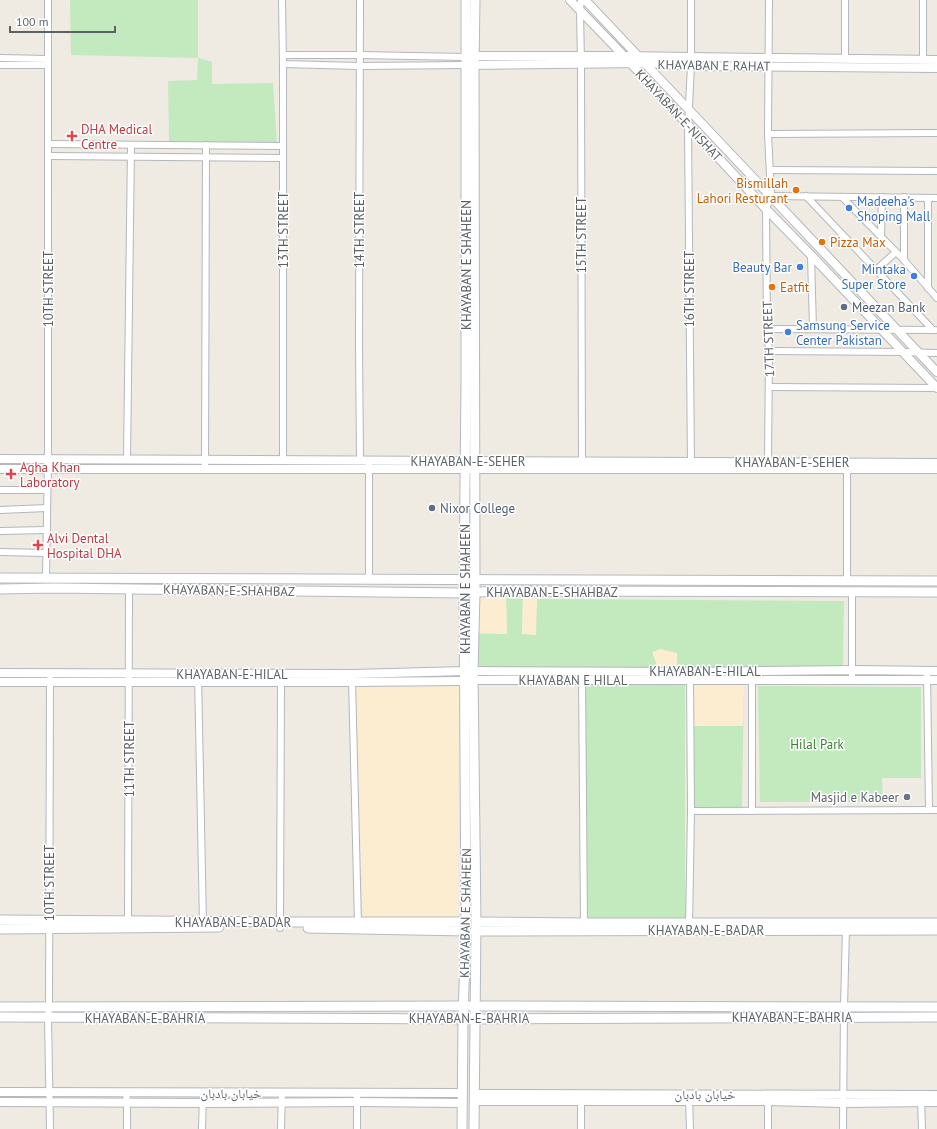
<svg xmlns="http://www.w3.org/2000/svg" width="937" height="1129" viewBox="0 0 937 1129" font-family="'PT Sans','Noto Naskh Arabic',sans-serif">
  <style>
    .green { fill: #c3e9be }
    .sand { fill: #fdedd0 }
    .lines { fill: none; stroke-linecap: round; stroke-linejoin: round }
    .minor-casing { stroke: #b4b7bb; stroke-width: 8 }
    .tertiary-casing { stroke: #b4b7bb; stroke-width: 10 }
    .secondary-casing { stroke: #b5babf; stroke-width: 11 }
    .minor { stroke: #fff; stroke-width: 6 }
    .tertiary { stroke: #fff; stroke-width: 8 }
    .secondary { stroke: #fff; stroke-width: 9 }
    .health-dot { fill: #e0444e; stroke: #fff; stroke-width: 1.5 }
    .food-dot { fill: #e8710a; stroke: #fff; stroke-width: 1.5 }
    .shop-dot { fill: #3f7fe0; stroke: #fff; stroke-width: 1.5 }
    .service-dot { fill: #5c6f8a; stroke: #fff; stroke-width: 1.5 }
    .worship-dot { fill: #6b7280; stroke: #fff; stroke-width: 1.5 }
    .labels { text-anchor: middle; stroke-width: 3; stroke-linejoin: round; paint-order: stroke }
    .street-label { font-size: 13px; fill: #5b6165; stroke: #fff }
    .health-label { font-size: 13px; fill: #be3a42; stroke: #fff; text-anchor: start }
    .food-label { font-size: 13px; fill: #c56008; stroke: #fff; text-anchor: start }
    .shop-label { font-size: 13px; fill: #366cbe; stroke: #fff; text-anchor: start }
    .service-label { font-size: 13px; fill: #4e5e75; stroke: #fff; text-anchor: start }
    .park-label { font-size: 13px; fill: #33822d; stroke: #fff }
    .worship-label { font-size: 13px; fill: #5b616d; stroke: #fff; text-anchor: end }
  </style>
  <rect width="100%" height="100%" fill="#efebe3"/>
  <g class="green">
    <path d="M70,0H198V58L212,62V84L273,83L277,143L169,141L168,81L197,80L198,58L71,55Z"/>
    <path d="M506,598L523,599L522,633L535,635L537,599L844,601L843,664L839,667L677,668L657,665L652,670L631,667L475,669L476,633L507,634Z"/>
    <path d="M584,682L685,685V876L686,919L586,920Z"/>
    <path d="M744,683L742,807L693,809V726H742Z"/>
    <path d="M758,686L921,687V778H882L883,802H760Z"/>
  </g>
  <g class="sand">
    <path d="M478,597L506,598L507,634L476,633Z"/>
    <path d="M523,599H537L536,635L522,634Z"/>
    <path d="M660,649L677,653V668L653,669L657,665L652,652Z"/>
    <path d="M692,681L744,683L743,726H693Z"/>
    <path d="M459,686L458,917H363L356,687Z"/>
  </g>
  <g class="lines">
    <defs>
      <g id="minor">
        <path d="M282,0L283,64V460"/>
        <path d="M581,0L580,10L581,64L582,466"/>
        <path d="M845,0V59"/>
        <path d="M923,0V60"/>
        <path d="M283,55H359L466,57"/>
        <path d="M0,58L48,59"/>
        <path d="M283,64L359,66L466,65"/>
        <path d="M0,65H48"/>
        <path d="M768,134L937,133"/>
        <path d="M49,144C127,145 205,145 283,146"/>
        <path d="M49,156L283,158"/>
        <path d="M770,170L937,171"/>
        <path d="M771,196L937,198"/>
        <path d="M806,196L933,330"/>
        <path d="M842,197L904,260L937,298"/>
        <path d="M928,198V288"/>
        <path d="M881,236L882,197"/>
        <path d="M811,255L813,329"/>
        <path d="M904,260V197"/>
        <path d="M876,270L896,252"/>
        <path d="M767,329L935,330"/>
        <path d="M769,351L903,352L937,353"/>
        <path d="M769,387L937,388"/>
        <path d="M127,460L131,146"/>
        <path d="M360,461L359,345L360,0"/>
        <path d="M768,462L769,351L767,329L766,209L771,196L768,134L769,0"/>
        <path d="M691,466L688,125L691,66V0"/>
        <path d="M847,466V581"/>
        <path d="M205,469L206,145"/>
        <path d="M0,490H47"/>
        <path d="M0,510L47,508"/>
        <path d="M0,531L47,530"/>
        <path d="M0,552L46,553"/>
        <path d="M46,578L48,460V0"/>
        <path d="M369,579V465"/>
        <path d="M852,592V680"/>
        <path d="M927,671L929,810"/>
        <path d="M198,674L203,924"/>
        <path d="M582,676L584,925"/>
        <path d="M352,679L358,924"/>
        <path d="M691,811L937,810"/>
        <path d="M752,811V677"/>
        <path d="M128,923L129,589"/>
        <path d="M689,926L691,811L690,677"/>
        <path d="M280,928L281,679"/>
        <path d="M126,1092L127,1102V1129"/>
        <path d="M581,1097V1129"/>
        <path d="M689,1098L690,1129"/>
        <path d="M768,1098V1129"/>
        <path d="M921,1099L922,1129"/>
        <path d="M50,1129L48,1017L49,1007L50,679"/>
        <path d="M202,1129L203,1093"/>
        <path d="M281,1129L282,1093"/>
        <path d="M357,1129V1093"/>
        <path d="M843,1129L844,1007L846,927"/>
      </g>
      <g id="tertiary">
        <path d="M570,0L624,56L766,209L811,255L937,388"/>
        <path d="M585,0L937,372"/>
        <path d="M469,56H624L690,57L937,60"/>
        <path d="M468,65L645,63L691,66L937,68"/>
        <path d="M0,459L937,463"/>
        <path d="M0,469H937"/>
        <path d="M473,671L690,672L852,670L937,671"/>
        <path d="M0,673L352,674L465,671"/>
        <path d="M473,680H937"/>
        <path d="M0,682H353L465,681"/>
        <path d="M0,1092L463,1093"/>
        <path d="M474,1094L937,1095"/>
        <path d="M474,1101H768L843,1103L937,1102"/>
        <path d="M0,1102L202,1103L357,1102L462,1103"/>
      </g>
      <g id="secondary">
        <path d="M0,578L937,581"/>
        <path d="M0,589L54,588L464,593L496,591L937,592"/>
        <path d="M0,920L280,922H466"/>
        <path d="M476,922L584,923H937"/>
        <path d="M308,928L466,931"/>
        <path d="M0,929L219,927"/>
        <path d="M475,931L937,930"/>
        <path d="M0,1007L464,1006L937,1007"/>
        <path d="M0,1017L475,1019L937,1017"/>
        <path d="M462,1129L463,1018L466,922L464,593L466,380V0"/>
        <path d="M474,1129L476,922L473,671L475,592L474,65L475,0"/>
      </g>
    </defs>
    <use href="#minor" class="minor-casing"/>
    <use href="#tertiary" class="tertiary-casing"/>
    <use href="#secondary" class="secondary-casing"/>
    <use href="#minor" class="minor"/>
    <use href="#tertiary" class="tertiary"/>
    <use href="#secondary" class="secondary"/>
  </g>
  <g class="health-dot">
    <path d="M70 130h4v4h4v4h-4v4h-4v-4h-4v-4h4z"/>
    <path d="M9 468h4v4h4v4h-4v4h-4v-4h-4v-4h4z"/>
    <path d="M36 539h4v4h4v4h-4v4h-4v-4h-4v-4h4z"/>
  </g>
  <g class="food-dot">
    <circle cx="796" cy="190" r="4"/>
    <circle cx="822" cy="242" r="4"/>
    <circle cx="772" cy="287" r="4"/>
  </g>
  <g class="shop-dot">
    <circle cx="849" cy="208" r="4"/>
    <circle cx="800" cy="267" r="4"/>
    <circle cx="914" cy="276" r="4"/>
    <circle cx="788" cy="332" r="4"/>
  </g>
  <g class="service-dot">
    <circle cx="844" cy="307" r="4"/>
    <circle cx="432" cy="508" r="4"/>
  </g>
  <circle class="worship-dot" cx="907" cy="797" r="4"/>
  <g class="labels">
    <g class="street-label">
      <text transform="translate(714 65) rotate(1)" y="5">KHAYABAN E RAHAT</text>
      <text transform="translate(679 115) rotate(47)" y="5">KHAYABAN-E-NISHAT</text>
      <text transform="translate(283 230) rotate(-90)" y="5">13TH STREET</text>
      <text transform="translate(359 230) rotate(-90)" y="5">14TH STREET</text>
      <text transform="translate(581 235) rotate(-90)" y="5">15TH STREET</text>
      <text transform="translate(466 265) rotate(-90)" y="5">KHAYABAN E SHAHEEN</text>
      <text transform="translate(48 289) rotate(-90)" y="5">10TH STREET</text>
      <text transform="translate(689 289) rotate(-90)" y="5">16TH STREET</text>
      <text transform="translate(768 339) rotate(-92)" y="5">17TH STREET</text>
      <text x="468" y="466">KHAYABAN-E-SEHER</text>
      <text x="792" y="467">KHAYABAN-E-SEHER</text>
      <text transform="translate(465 589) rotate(-90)" y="5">KHAYABAN E SHAHEEN</text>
      <text transform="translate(229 590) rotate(1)" y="5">KHAYABAN-E-SHAHBAZ</text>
      <text x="552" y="597">KHAYABAN-E-SHAHBAZ</text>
      <text x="705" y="676">KHAYABAN-E-HILAL</text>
      <text x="232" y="679">KHAYABAN-E-HILAL</text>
      <text x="573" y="685">KHAYABAN E HILAL</text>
      <text transform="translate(129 759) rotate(-90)" y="5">11TH STREET</text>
      <text transform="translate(49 883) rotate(-90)" y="5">10TH STREET</text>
      <text transform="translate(465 913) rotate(-89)" y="5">KHAYABAN E SHAHEEN</text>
      <text x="233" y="927">KHAYABAN-E-BADAR</text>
      <text x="706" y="935">KHAYABAN-E-BADAR</text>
      <text x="792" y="1022">KHAYABAN-E-BAHRIA</text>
      <text x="145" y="1023">KHAYABAN-E-BAHRIA</text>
      <text x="469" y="1023">KHAYABAN-E-BAHRIA</text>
      <text x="231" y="1098">خیابان بادبان</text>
      <text x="705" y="1099">خیابان بادبان</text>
    </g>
    <g class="health-label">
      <text x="81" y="134">DHA Medical<tspan x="81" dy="15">Centre</tspan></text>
      <text x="20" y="472">Agha Khan<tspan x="20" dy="15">Laboratory</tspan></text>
      <text x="47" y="543">Alvi Dental<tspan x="47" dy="15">Hospital DHA</tspan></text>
    </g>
    <g class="food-label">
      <text x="788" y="188" text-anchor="end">Bismillah<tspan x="788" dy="15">Lahori Resturant</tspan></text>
      <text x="830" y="247">Pizza Max</text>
      <text x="780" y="292">Eatfit</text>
    </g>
    <g class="shop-label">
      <text x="857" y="206">Madeeha's<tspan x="857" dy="15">Shoping Mall</tspan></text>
      <text x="792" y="272" text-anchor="end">Beauty Bar</text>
      <text x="906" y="274" text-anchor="end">Mintaka<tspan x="906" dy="15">Super Store</tspan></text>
      <text x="796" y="330">Samsung Service<tspan x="796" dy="15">Center Pakistan</tspan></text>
    </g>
    <g class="service-label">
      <text x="852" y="312">Meezan Bank</text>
      <text x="440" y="513">Nixor College</text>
    </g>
    <g class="park-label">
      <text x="817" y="749">Hilal Park</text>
    </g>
    <g class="worship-label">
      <text x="899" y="802">Masjid e Kabeer</text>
    </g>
  </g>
  <path d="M10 26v6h105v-6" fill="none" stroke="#5b6165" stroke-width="2"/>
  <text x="16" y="26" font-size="12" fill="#5b6165" stroke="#ffffff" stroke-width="3" paint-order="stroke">100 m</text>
</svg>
